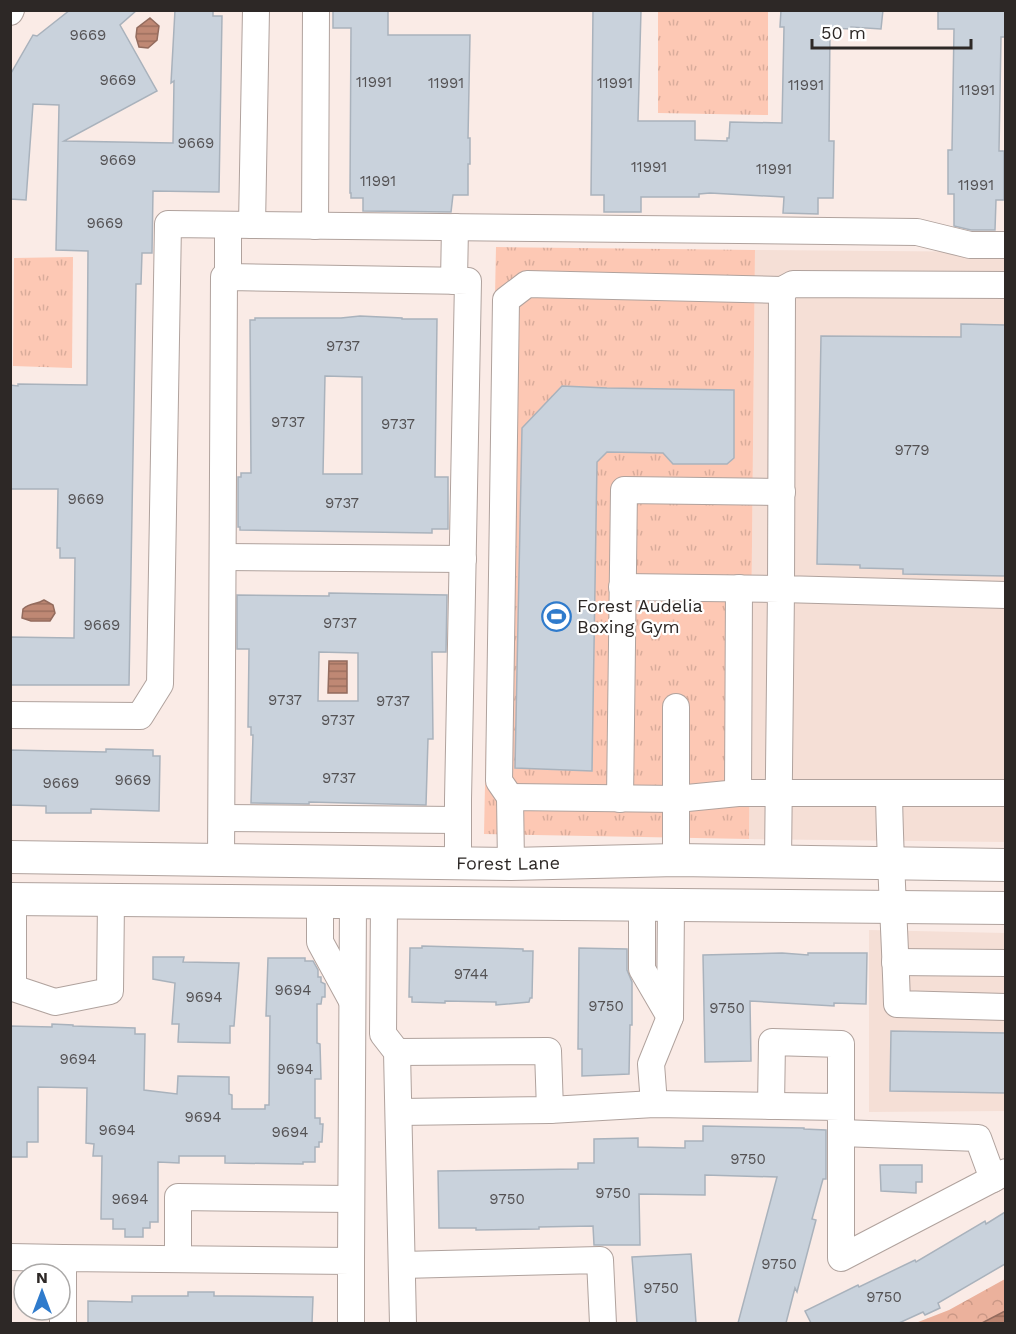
<svg xmlns="http://www.w3.org/2000/svg" width="1016" height="1334" viewBox="0 0 1016 1334" font-family="'Work Sans',sans-serif">
  <style>
    .built { fill: #f5dfd6 }
    .forest { fill: url(#forest-crowns) }
    .park { fill: url(#park-tufts) }
    .water { fill: url(#water-rules); stroke: #936b5d; stroke-width: 1.5 }
    .building { fill: #c9d2dc; stroke: #a9b2bc; stroke-width: 1.5; fill-rule: evenodd }
    .lines { fill: none; stroke-linecap: round; stroke-linejoin: round }
    .minor-casing { stroke: #b0a29d; stroke-width: 28 }
    .major-casing { stroke: #b0a29d; stroke-width: 34 }
    .minor { stroke: #fff; stroke-width: 26 }
    .major { stroke: #fff; stroke-width: 32 }
    .labels { text-anchor: middle; stroke-width: 4.5; stroke-linejoin: round; paint-order: stroke }
    .number-label { font-size: 15px; fill: #545254 }
    .poi-label { font-size: 18px; fill: #2d2826; stroke: #fff; text-anchor: start }
    .street-label { font-size: 18px; fill: #2d2826; stroke: #fff }
  </style>
  <defs>
    <pattern id="forest-crowns" width="20" height="18" patternUnits="userSpaceOnUse" patternTransform="scale(1.5)"><rect width="20" height="18" fill="#ebb19c"/><path d="M2 6a3 3 0 1 1 6 0M12 15a3 3 0 1 1 6 0" fill="none" stroke="#ca9886"/></pattern>
    <pattern id="park-tufts" width="24" height="20" patternUnits="userSpaceOnUse" patternTransform="scale(1.5)"><rect width="24" height="20" fill="#fdc8b4"/><path d="M3 7l-1-3M5 7V3M7 7l1-3M15 17l-1-3M17 17v-4M19 17l1-3" fill="none" stroke="#d9ac9b"/></pattern>
    <pattern id="water-rules" width="6" height="5" patternUnits="userSpaceOnUse" patternTransform="scale(1.5)"><rect width="6" height="5" fill="#bf8874"/><path d="M0 2.5h6" fill="none" stroke="#9c6f5f"/></pattern>
  </defs>
  <rect width="100%" height="100%" fill="#faebe6"/>
  <g class="built">
    <path d="M755,250L1005,252V842L749,839Z"/>
    <path d="M869,930L1005,933V1111L869,1112Z"/>
  </g>
  <path class="forest" d="M1005,1279V1323L913,1324L949,1310Z"/>
  <g class="park">
    <path d="M658,11H768V115L658,113Z"/>
    <path d="M496,247L755,250L749,839L484,834Z"/>
    <path d="M73,257L72,368L13,366L14,258Z"/>
  </g>
  <g class="water">
    <path d="M150,18L159,26L157,40L148,48L139,47L136,37L137,28Z"/>
    <path d="M44,600L53,605L55,613L50,621H31L22,618L23,609C31,602 36,605 44,600Z"/>
    <path d="M329,661H347V693H328Z"/>
    <path d="M1005,1311V1323H980H982Z"/>
  </g>
  <g class="building">
    <path d="M70,10H137L120,25L157,91L64,141L173,143L174,81L171,83L175,10H213V16H222L219,192L153,191L152,253H142L141,284H136L129,685H10V637L74,638L75,558H60V548H57L58,489H10V385L18,386V384L87,385L88,251L56,250L59,105L33,104L26,200L10,199V75L33,35L37,36Z"/>
    <path d="M333,10H388V35H470L468,138H470V164H468V195H453L451,212L363,211V198H351V193H350L351,28H333Z"/>
    <path d="M593,10H641L638,121H695V140L727,141V138H729L730,122L782,123L784,27H780L781,10H883L881,29L851,27V29L830,28L829,141H834L833,198H818V214L783,213L784,197L710,193L699,194V197H641V212H604V195H591Z"/>
    <path d="M938,10H1005V37H1001L999,151H1004V200H996L995,230H971L954,226V194H948V150H952L954,29H938Z"/>
    <path d="M360,316L402,318V319H437L435,477H448V529H432V533L240,530V527H238V477H241V473H251L250,320H255V318H341ZM325,376L362,377V474H323Z"/>
    <path d="M961,324L1005,325V576L903,574V569L860,568V565L817,564L821,336L961,337Z"/>
    <path d="M562,386L607,388L734,390V458L727,464H673L663,453L607,452L597,462L592,771L515,768L522,428Z"/>
    <path d="M329,593L447,595L446,652H432L433,739H428L426,805L309,802V804L251,803L253,735H251V727H248L249,649H237V595L329,596ZM319,652L358,653V701H318Z"/>
    <path d="M106,749L153,750V756H160L159,811L91,809V813H46V806L10,805V750L106,752Z"/>
    <path d="M422,946L523,949V951H533L532,998H530L529,1002L496,1005V1002L445,1001V1003L412,1002V997H409L410,948H422Z"/>
    <path d="M579,948L627,949V970L632,982V1025H630L629,1074L582,1076V1049H578Z"/>
    <path d="M782,953L808,955V953H867L866,1004L834,1003V1006L750,1001L751,1061L705,1062L703,955Z"/>
    <path d="M153,957H184L183,962L239,963L234,1026H230V1043L178,1042L179,1024H172L175,983L153,979Z"/>
    <path d="M268,958H305V961H313L318,970V977H321V982L325,984V997H322L321,1004H317V1043L320,1044L321,1079H315V1118H320V1124H323L322,1142H319V1147H315V1162H303V1164L225,1163V1156H179V1163L158,1162V1222H150V1228H143V1237H125V1229H113V1219H101L102,1156H93L94,1144L86,1143L87,1088L38,1087V1142H27V1157H10V1026L52,1027V1024L73,1025V1026L135,1028V1034H145L144,1090L177,1094L178,1076L229,1077V1094L232,1095V1109H265V1105H269L270,1016H266Z"/>
    <path d="M891,1031L1005,1033V1093L890,1091Z"/>
    <path d="M703,1126L804,1128V1129L826,1130V1179H823L812,1219L816,1220L797,1292L795,1288L786,1323H738L777,1177L705,1175V1195L639,1194L640,1245H594L593,1226L539,1227V1229L476,1230V1228H439L438,1171L578,1169V1163H594V1139L638,1138V1147L685,1148V1141H703Z"/>
    <path d="M880,1165H922V1182H916V1193L881,1191Z"/>
    <path d="M1005,1212V1264L938,1303L940,1308L925,1315L923,1312L899,1323H811L805,1311L858,1285L859,1287L915,1260L916,1262L985,1221L986,1224Z"/>
    <path d="M691,1254L696,1323H637L632,1257Z"/>
    <path d="M188,1292H214V1296H227L313,1297L312,1323H88V1301L132,1302V1296H188Z"/>
  </g>
  <g class="lines">
    <defs>
      <g id="minor">
        <path d="M10,12L11,10"/>
        <path d="M252,225L256,10"/>
        <path d="M315,226L316,10"/>
        <path d="M228,277V225"/>
        <path d="M454,281L455,227"/>
        <path d="M1006,285L793,284L782,290L781,589L1006,595"/>
        <path d="M223,557L463,559"/>
        <path d="M622,587L781,589L778,861"/>
        <path d="M10,715L140,716L160,684L168,224L917,232L970,245H1006"/>
        <path d="M738,793L739,588"/>
        <path d="M889,794C890,864 895,934 897,1004L1006,1007"/>
        <path d="M510,797L499,781L506,300L527,284L782,290"/>
        <path d="M620,799L624,490L782,492"/>
        <path d="M222,818L457,820"/>
        <path d="M676,860V707"/>
        <path d="M221,861L224,277H228L468,281L458,800V864"/>
        <path d="M511,864L510,797L677,799L738,793H1006"/>
        <path d="M13,899V988L55,1002L110,991L111,900"/>
        <path d="M320,902V942L351,999"/>
        <path d="M384,903L383,1034L397,1052L403,1324"/>
        <path d="M642,905V969L670,1017"/>
        <path d="M895,962L1006,963"/>
        <path d="M397,1052L548,1051L550,1110"/>
        <path d="M654,1104L651,1064L670,1017L671,905"/>
        <path d="M771,1106L772,1042L841,1044V1107"/>
        <path d="M399,1112L550,1110L654,1104L841,1107V1258L1006,1172"/>
        <path d="M841,1133L978,1138L993,1179"/>
        <path d="M10,1257L63,1258"/>
        <path d="M178,1259V1197L351,1199"/>
        <path d="M351,1261L353,902"/>
        <path d="M402,1265L600,1260L603,1324"/>
        <path d="M63,1324V1258L351,1261V1324"/>
      </g>
      <g id="major">
        <path id="s1" d="M10,857L511,864L676,860L1006,865"/>
        <path d="M10,899L1006,908"/>
      </g>
    </defs>
    <use href="#minor" class="minor-casing"/>
    <use href="#major" class="major-casing"/>
    <use href="#minor" class="minor"/>
    <use href="#major" class="major"/>
  </g>
  <defs>
    <symbol id="stadium-ring" viewBox="-11 -11 22 22"><circle r="9.5" fill="#fff" stroke="#2f7bcc" stroke-width="1.5"/><path d="M0-5a6.5 5 0 1 0 0 10a6.5 5 0 1 0 0-10ZM-3.5-1.8h7v3.6h-7Z" fill="#2f7bcc"/></symbol>
  </defs>
  <g fill-rule="evenodd">
    <use href="#stadium-ring" x="540" y="600" width="33" height="33"/>
  </g>
  <g class="labels">
    <g class="number-label">
      <text x="88" y="40">9669</text>
      <text x="118" y="85">9669</text>
      <text x="374" y="87">11991</text>
      <text x="446" y="88">11991</text>
      <text x="615" y="88">11991</text>
      <text x="806" y="90">11991</text>
      <text x="977" y="95">11991</text>
      <text x="196" y="148">9669</text>
      <text x="118" y="165">9669</text>
      <text x="649" y="172">11991</text>
      <text x="774" y="174">11991</text>
      <text x="378" y="186">11991</text>
      <text x="976" y="190">11991</text>
      <text x="105" y="228">9669</text>
      <text x="343" y="351">9737</text>
      <text x="288" y="427">9737</text>
      <text x="398" y="429">9737</text>
      <text x="912" y="455">9779</text>
      <text x="86" y="504">9669</text>
      <text x="342" y="508">9737</text>
      <text x="340" y="628">9737</text>
      <text x="102" y="630">9669</text>
      <text x="285" y="705">9737</text>
      <text x="393" y="706">9737</text>
      <text x="338" y="725">9737</text>
      <text x="339" y="783">9737</text>
      <text x="133" y="785">9669</text>
      <text x="61" y="788">9669</text>
      <text x="471" y="979">9744</text>
      <text x="293" y="995">9694</text>
      <text x="204" y="1002">9694</text>
      <text x="606" y="1011">9750</text>
      <text x="727" y="1013">9750</text>
      <text x="78" y="1064">9694</text>
      <text x="295" y="1074">9694</text>
      <text x="203" y="1122">9694</text>
      <text x="117" y="1135">9694</text>
      <text x="290" y="1137">9694</text>
      <text x="748" y="1164">9750</text>
      <text x="613" y="1198">9750</text>
      <text x="130" y="1204">9694</text>
      <text x="507" y="1204">9750</text>
      <text x="779" y="1269">9750</text>
      <text x="661" y="1293">9750</text>
      <text x="884" y="1302">9750</text>
    </g>
    <g class="poi-label">
      <text x="577" y="612">Forest Audelia<tspan x="577" dy="21">Boxing Gym</tspan></text>
    </g>
    <g class="street-label">
      <text dy="6" stroke="none"><textPath href="#s1" startOffset="498">Forest Lane</textPath></text>
    </g>
  </g>
  <rect width="1016" height="1334" fill="none" stroke="#2d2826" stroke-width="24"/>
  <g transform="translate(42 1292)"><circle r="28" fill="#ffffff" stroke="#aba9a8" stroke-width="1.5"/>
  <path d="M0-4.5L10 22L0 15L-10 22Z" fill="#2f7bcc"/>
  <text y="-9" font-size="16" font-weight="bold" text-anchor="middle" fill="#2d2826">N</text>
  </g>
  <path d="M812 39v9h159v-9" fill="none" stroke="#2d2826" stroke-width="3"/>
  <text x="821" y="39" font-size="18" fill="#2d2826" stroke="#ffffff" stroke-width="4.5" paint-order="stroke">50 m</text>
</svg>
